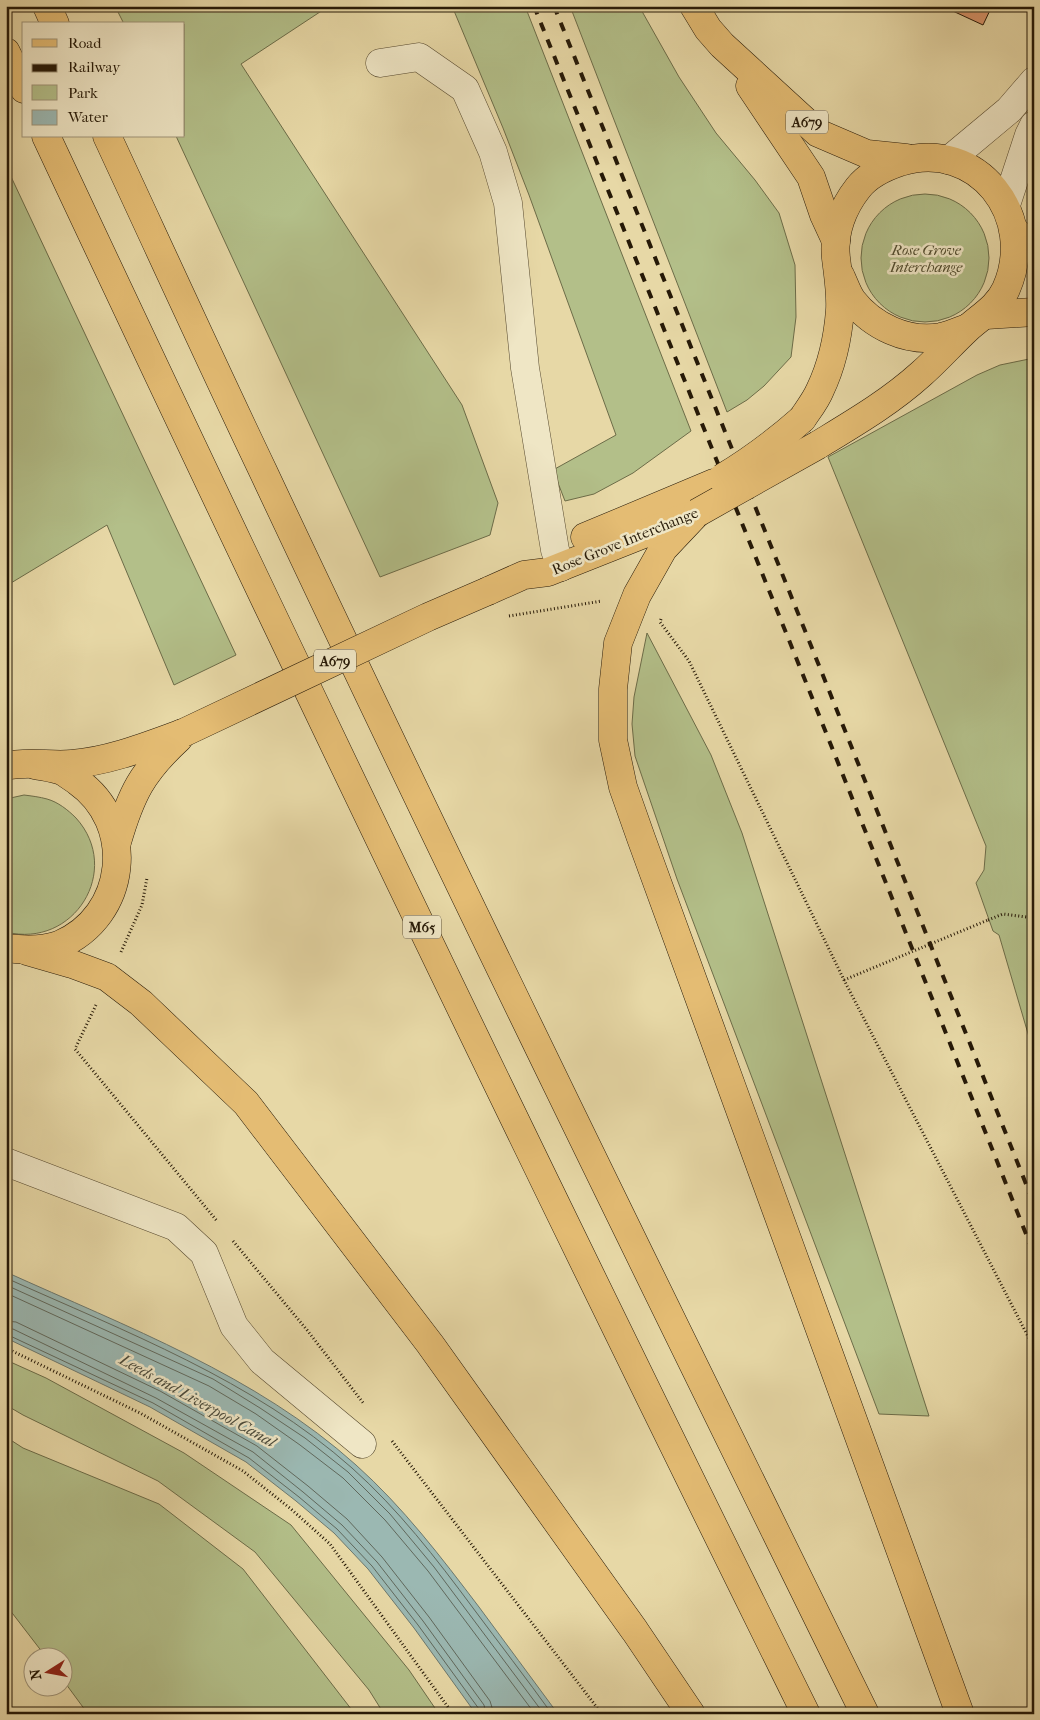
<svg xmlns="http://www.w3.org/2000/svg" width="1040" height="1720" viewBox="0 0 1040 1720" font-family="'IM FELL French Canon',serif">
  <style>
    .green { fill: #b3bf89; stroke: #6c6c48 }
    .water { fill: #9bb8b2; stroke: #6c786e }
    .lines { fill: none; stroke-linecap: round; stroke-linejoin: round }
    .shore { stroke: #60685c; stroke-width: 1 }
    .building { fill: #db966c; stroke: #261907 }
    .minor-casing { stroke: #56492f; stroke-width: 29 }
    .major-casing { stroke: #261907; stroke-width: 29 }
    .highway-casing { stroke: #261907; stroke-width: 29 }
    .path { stroke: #261907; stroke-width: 3; stroke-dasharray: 1 2.5; stroke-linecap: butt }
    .minor { stroke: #efe6c5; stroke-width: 28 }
    .major { stroke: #e4bc73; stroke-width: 28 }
    .highway { stroke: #e4bc73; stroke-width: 28 }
    .rail { stroke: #261907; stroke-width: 4; stroke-dasharray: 9 9; stroke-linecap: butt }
    .highway-bridge-casing { stroke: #261907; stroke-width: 29; stroke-linecap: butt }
    .path-bridge { stroke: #261907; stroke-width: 3; stroke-dasharray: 1 2.5; stroke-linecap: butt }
    .highway-bridge { stroke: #e4bc73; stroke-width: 28 }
    .labels { text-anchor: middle; stroke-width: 5; stroke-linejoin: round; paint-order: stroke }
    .shield { fill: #efe6c5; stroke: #625640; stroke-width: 1 }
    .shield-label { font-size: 14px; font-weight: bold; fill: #261907 }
    .park-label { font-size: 15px; font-style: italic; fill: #504b2e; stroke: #efe6c5 }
    .street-label { font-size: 15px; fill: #261907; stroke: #efe6c5 }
    .water-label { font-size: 16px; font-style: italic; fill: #49493a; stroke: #efe6c5 }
  </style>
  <rect width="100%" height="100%" fill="#e7d8a6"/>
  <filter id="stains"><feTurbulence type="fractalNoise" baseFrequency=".004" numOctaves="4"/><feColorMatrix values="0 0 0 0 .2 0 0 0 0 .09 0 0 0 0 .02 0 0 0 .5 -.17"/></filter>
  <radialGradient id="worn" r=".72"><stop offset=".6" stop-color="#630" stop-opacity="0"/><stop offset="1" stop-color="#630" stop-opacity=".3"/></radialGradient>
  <g class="green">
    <path d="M115,6H329L241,64L462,405L498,503L490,535L380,577L176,136H184V24H124Z"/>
    <path d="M452,6H525L691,431L633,473L594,494L565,501L553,470L616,435L529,195L503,128Z"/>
    <path d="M570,6H639L679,77L716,133L755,180L779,213L795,265L796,317L791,357L764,386L747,400L727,412Z"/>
    <path d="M6,166L236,655L174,685L107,525L6,586Z"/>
    <circle cx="925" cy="258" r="64"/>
    <path d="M1034,358V1054L999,935L993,931L976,883L984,870L986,846L828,457L977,375L1000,365Z"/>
    <path d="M647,633L711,755L742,833L929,1416L879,1414L677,879L635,756L632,724L634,697Z"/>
    <path d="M24,795C32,796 40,797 47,799C58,802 68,810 76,818C123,870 74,949 6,932V799Z"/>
    <path d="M6,1360L46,1378L184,1453L291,1525L409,1670L439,1714H384L369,1690L255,1552L158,1481L23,1415L6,1405Z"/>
    <path d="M6,1437L23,1448L159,1504L243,1569L355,1714H88L63,1680L62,1658L46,1657L6,1605Z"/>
  </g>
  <path class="water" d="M6,1272C127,1327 256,1375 356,1465C403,1507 441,1557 479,1607C505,1643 532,1678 558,1714H476L414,1628L368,1569L334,1533L296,1501L246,1462L150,1407L6,1338Z"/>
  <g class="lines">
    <g class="shore">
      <path d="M6,1278C126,1332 253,1380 352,1468C398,1509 436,1558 473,1608C499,1643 526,1678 552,1714"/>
      <path d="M6,1285L213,1379L260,1408L305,1438L348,1472L390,1514L434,1567L544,1714"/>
      <path d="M6,1293L209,1386L256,1414L300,1445L343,1478L385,1520L428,1571L535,1714"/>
      <path d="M6,1321L16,1322L160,1391L257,1446L308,1486L347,1519L382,1557L429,1617L490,1701L494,1714"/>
      <path d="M6,1328L13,1329L156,1398L253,1452L303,1492L342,1525L377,1562L423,1621L484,1705L486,1714"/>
      <path d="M6,1334L153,1403L249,1458L299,1497L337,1529L372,1566L418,1625L479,1709L480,1714"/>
    </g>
  </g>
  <path class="building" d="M942,6H992L983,25Z"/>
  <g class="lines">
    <defs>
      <g id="minor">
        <path d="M380,63L419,57L465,89L493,152L508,203L525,368L555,550L561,567"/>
        <path d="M949,160L1009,110L1034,81"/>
        <path d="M1006,205L1029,135L1034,125"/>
        <path d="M6,1162L176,1227L204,1253L234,1326L262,1361L362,1444"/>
      </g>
      <g id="major">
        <path d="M1015,231L1034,248"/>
        <path d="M986,315L1034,312"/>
      </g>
      <g id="highway">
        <path d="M47,6L55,24"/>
        <path d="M694,6L708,29L722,45L818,133L867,154L906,158"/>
        <path d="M6,52L24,89"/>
        <path d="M750,86L811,177L824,215L836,241"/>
        <path d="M46,136C294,665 547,1191 806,1714"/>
        <path d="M107,136C159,248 210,360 263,471C459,888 662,1301 865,1714"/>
        <path d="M840,275C844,283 847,293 852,300C872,326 907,343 941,337C950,335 959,331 967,328"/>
        <path d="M802,419C808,410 816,400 820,390C832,365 838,337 840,310C841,292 838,275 836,258C833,232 843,207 858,188C868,175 885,167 900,162C978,138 1038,217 1006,289C998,307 980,317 967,329C951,344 937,360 921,374C890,402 854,423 818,445"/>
        <path d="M697,513L663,549L637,595L618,643L613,689V740L623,787L641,838L960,1714"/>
        <path d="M585,537L714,483"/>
        <path d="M488,591L524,575L548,572L689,516"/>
        <path d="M6,766C25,761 52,766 72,764C110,761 147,746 183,733"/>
        <path d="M117,842C131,794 142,772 179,738"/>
        <path d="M6,948C23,950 42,951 59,945C128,916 137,823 77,781C73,778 68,775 64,772C55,768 44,767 35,765"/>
        <path d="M27,951L72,964L107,977L141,1003L246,1103L430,1344L635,1631L691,1714"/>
      </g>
    </defs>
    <use href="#minor" class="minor-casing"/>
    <use href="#major" class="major-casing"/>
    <use href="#highway" class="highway-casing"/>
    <g class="path">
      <path d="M509,616L602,601"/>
      <path d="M661,619L660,622L689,661L844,980L1034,1348"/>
      <path d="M988,920L1003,914L1034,918"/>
      <path d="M121,952L142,905L147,878"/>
      <path d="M96,1005L75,1049L217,1221"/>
      <path d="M233,1241L307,1330L364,1404"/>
      <path d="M6,1348L140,1413L243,1471L291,1509L330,1544L453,1714"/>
      <path d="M392,1441L602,1714"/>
    </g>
    <use href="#minor" class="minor"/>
    <use href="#major" class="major"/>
    <use href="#highway" class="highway"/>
    <g class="rail">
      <path d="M534,6L803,675L1034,1254"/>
      <path d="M554,6L820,668L1034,1204"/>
    </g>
    <defs>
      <g id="highway-bridge">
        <path d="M722,478C752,460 776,442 802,419"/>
        <path d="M697,513L818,445"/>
        <path d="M183,733L428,617L488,591"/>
      </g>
    </defs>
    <use href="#highway-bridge" class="highway-bridge-casing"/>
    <path class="path-bridge" d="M844,980L988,920"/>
    <use href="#highway-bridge" class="highway-bridge"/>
  </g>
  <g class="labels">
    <g class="shield">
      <rect x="786" y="110.5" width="42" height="23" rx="4"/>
      <rect x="314" y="649.5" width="42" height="23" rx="4"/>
      <rect x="403" y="915.5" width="38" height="23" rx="4"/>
    </g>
    <g class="shield-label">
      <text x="807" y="127">A679</text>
      <text x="335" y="666">A679</text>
      <text x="422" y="932">M65</text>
    </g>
    <g class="park-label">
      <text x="926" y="255">Rose Grove<tspan x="926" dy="17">Interchange</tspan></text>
    </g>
    <g class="street-label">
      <text transform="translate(625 541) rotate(-22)" y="5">Rose Grove Interchange</text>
    </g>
    <g class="water-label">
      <text transform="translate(198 1400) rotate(29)" y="6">Leeds and Liverpool Canal</text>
    </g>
  </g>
  <rect width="1040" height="1720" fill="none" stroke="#e7d8a6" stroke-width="25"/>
  <rect x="8" y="8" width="1025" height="1705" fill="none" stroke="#261907" stroke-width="2.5"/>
  <rect x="12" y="12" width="1015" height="1695" fill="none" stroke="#261907"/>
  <rect x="22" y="22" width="162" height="115" fill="#efe6c5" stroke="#9f9479"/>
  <rect x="32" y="39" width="25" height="8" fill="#e4bc73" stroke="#9f9479"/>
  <text x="68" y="48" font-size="15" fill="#261907">Road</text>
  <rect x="32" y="64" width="25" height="8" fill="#261907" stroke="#9f9479"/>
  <text x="68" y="72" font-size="15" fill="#261907">Railway</text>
  <rect x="32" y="85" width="25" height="15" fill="#b3bf89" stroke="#9f9479"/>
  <text x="68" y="98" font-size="15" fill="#261907">Park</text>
  <rect x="32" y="110" width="25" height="15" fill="#9bb8b2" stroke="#9f9479"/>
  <text x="68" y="122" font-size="15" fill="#261907">Water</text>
  <g transform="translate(48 1672) rotate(259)"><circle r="24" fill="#efe6c5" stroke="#9f9479"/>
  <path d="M0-4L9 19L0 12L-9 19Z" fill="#8f2418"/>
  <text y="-8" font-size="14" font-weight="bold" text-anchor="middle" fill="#261907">N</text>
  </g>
  <rect width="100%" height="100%" filter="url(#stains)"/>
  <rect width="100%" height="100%" fill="url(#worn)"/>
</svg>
